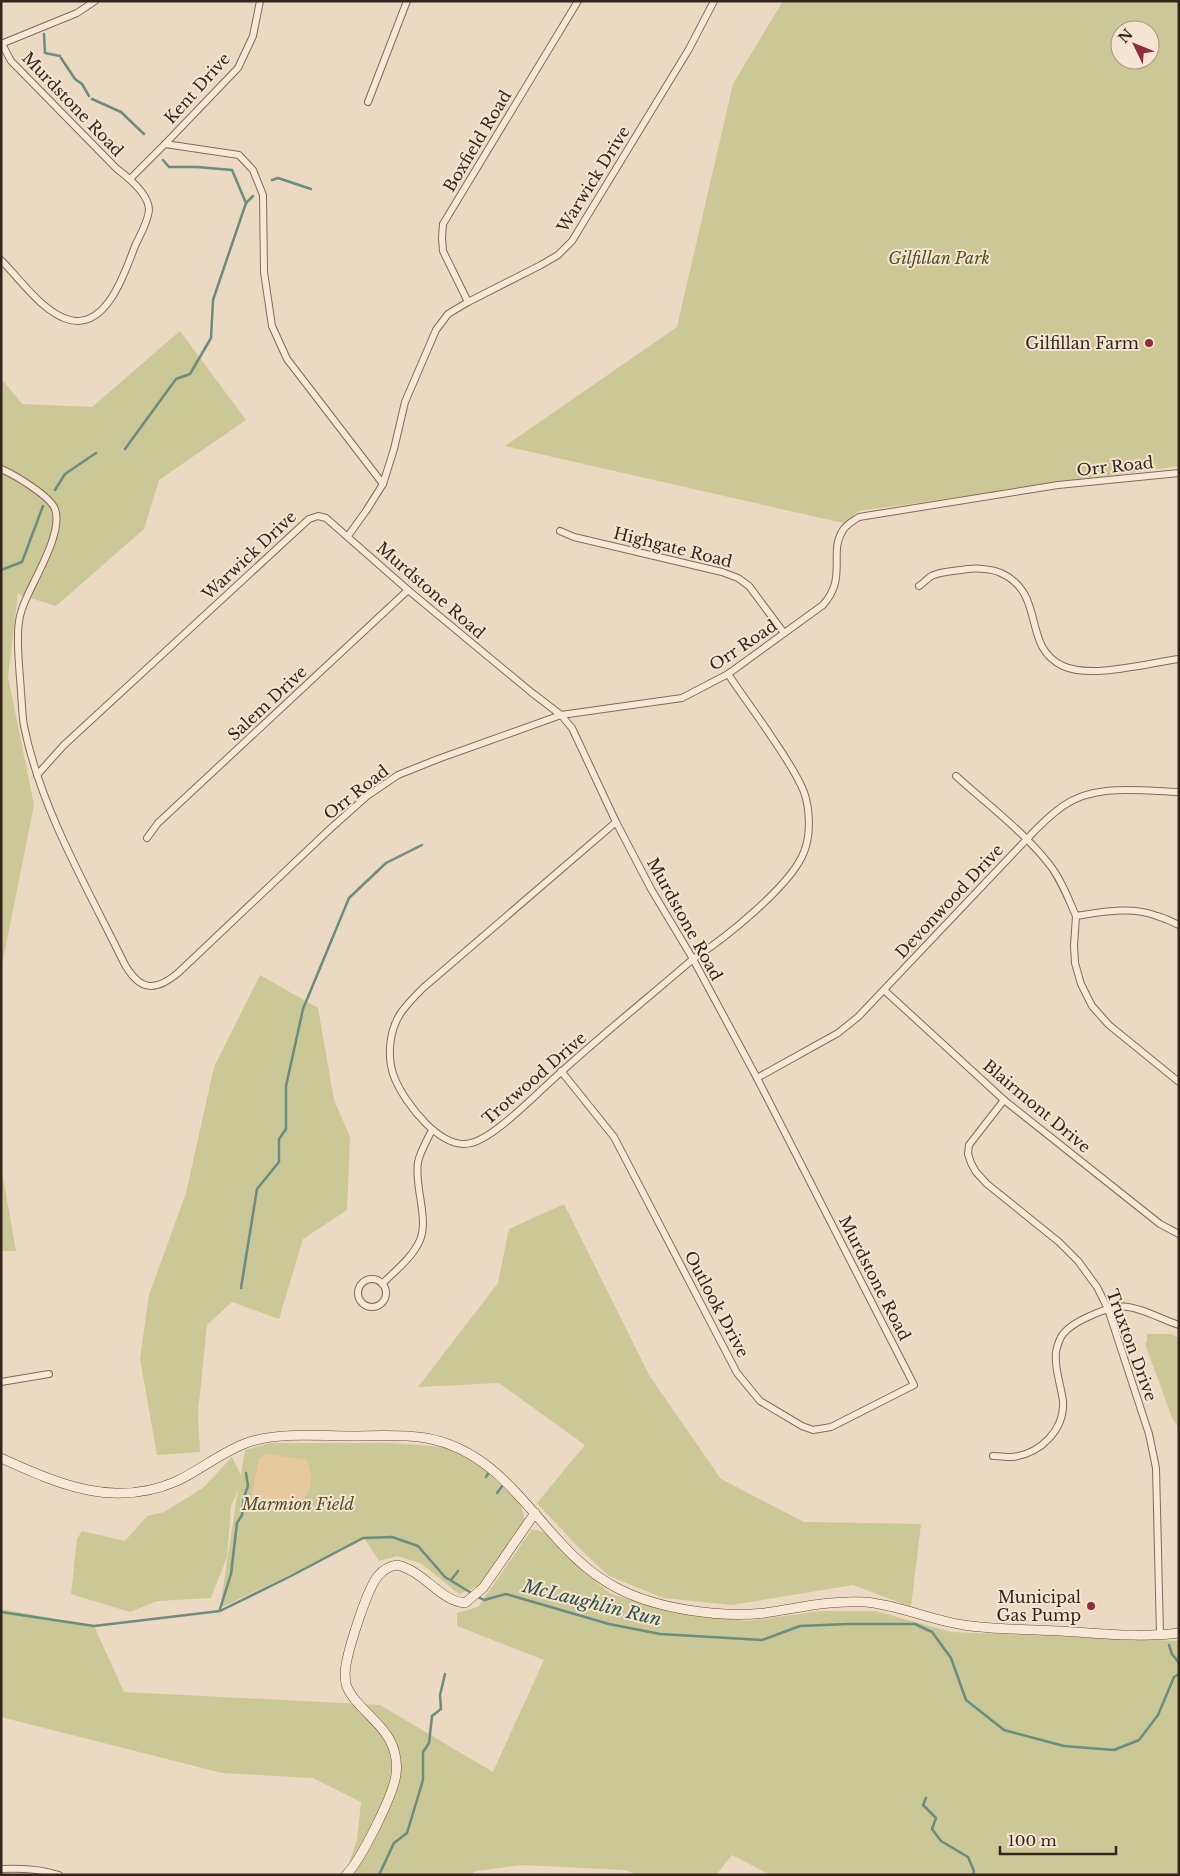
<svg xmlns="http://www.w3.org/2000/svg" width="1180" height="1876" viewBox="0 0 1180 1876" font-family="'Libre Baskerville',serif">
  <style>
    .green { fill: #c9c896; fill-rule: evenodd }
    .sand { fill: #e7c99f }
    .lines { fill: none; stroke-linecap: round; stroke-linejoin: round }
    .stream { stroke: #6b8c7f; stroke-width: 2.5 }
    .street-casing { stroke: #856a59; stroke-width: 8 }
    .secondary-casing { stroke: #664b3d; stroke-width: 10 }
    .street { stroke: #f7e7d4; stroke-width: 6 }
    .secondary { stroke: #f7e7d4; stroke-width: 9 }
    .poi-dot { fill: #912c3c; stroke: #f4e4d0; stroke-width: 2 }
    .labels { text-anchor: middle; stroke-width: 4; stroke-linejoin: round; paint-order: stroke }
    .street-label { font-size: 16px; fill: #35251d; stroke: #f4e4d0 }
    .park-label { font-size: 16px; font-style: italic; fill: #4c5024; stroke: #f4e4d0 }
    .poi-label { font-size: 16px; fill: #35251d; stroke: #f4e4d0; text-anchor: end }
    .water-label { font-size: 18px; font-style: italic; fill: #2d544c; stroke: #f4e4d0 }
  </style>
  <rect width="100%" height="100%" fill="#ecd9c1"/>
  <g class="green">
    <path d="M783,1H1179V466L859,511L843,523L505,446L677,327L733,84ZM1120,30H1150V60H1120Z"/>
    <path d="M180,331L246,420L159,480L144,529L56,606L18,594L8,677L34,805L1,970V378L22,404L92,407Z"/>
    <path d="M260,975L318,1008L334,1100L350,1137L347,1210L303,1239L279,1319L232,1302L207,1325L198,1412L200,1452L157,1455L140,1359L149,1295L186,1193L214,1067Z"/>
    <path d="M1,1166L16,1251H1Z"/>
    <path d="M564,1204L649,1375L721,1479L804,1522L921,1524L911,1607L853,1585L732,1605L663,1598L609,1576L578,1547L537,1503L585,1445L499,1383L418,1387L498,1283L509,1229Z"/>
    <path d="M1147,1334H1171L1179,1338V1428L1173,1420L1145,1344L1147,1342Z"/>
    <path d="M270,1443H390L445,1447L481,1466L521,1505L525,1520L483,1584L459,1594L422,1564L397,1556L379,1561L365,1539L220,1608L238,1490L231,1506L227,1557L211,1598L157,1601L130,1612L71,1594L77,1539L82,1531L125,1541L147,1516L164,1512L203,1488L232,1457L241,1476L245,1450Z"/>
    <path d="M532,1529L547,1533L583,1572L611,1594L670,1612L747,1621L821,1611H876L951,1632L1179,1641V1875H771L732,1855L716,1875H637L625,1870L522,1865L476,1871L471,1875H345L357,1840L361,1802L313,1778L222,1773L1,1717V1609L94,1626L124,1692L380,1705L493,1772L544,1660L457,1626V1613L478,1607Z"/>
  </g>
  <path class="sand" d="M267,1454L306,1460C327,1496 281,1527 251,1498L259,1459Z"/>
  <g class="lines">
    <g class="stream">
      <path d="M44,34L45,53L60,56"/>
      <path d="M61,58L75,79L82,84L89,96"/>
      <path d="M92,99L121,112L144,134"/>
      <path d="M272,180L278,178L311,189"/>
      <path d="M246,203L253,196"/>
      <path d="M125,449L176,379L190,374L211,338L213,300L246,203L232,170L197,167H169L163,160"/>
      <path d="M55,490L65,474L96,453"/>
      <path d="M1,570L22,562L43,506"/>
      <path d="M241,1288L257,1189L279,1162V1139L286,1129V1086L303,1009L349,898L386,863L422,845"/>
      <path d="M486,1477L489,1472"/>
      <path d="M497,1493L503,1485"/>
      <path d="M451,1580L458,1571"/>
      <path d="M478,1597L484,1600L506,1594L609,1624L660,1634L762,1640L800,1626L848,1624H915L932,1632L951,1658L966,1700L1004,1730L1064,1746L1114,1750L1139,1740L1158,1715L1174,1677L1179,1674"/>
      <path d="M220,1609L231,1574L237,1523L242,1515L244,1497L248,1486L246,1473"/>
      <path d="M1,1612L94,1626L220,1611L291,1576L363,1538L392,1537L418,1546L445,1577L473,1594"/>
      <path d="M1169,1645L1172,1654L1179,1663"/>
      <path d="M926,1798L923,1805L936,1818L932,1829L941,1841L968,1857L974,1871L973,1875"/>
      <path d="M379,1875L394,1843L407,1833L423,1780V1752L429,1743L432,1716L441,1709L440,1695L445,1674"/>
    </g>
    <defs>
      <g id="street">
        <path d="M1,44L77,13L95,1"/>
        <path d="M368,102L407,1"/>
        <path d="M165,144L239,155L253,170L263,195L264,272L272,326L287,359L383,484"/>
        <path d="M130,179L165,144L238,68L253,36L260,1"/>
        <path d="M1,260C20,279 43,313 70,320C107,329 125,272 135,246C140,235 148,222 149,210C149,194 129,178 117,169L11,61L2,44"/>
        <path d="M468,302L443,251L442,238L443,224L578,1"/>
        <path d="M1,469C15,475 50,496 55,509C64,535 30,584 22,609C18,620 18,630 18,642C18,659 20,675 21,692C22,703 22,715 24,726C41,810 87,887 124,963C139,990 154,993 178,973L330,829L367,796L398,775L438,759L561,715L682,698L728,674L823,605C848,577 828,553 843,530C847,524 853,521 859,517L1058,485L1179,473"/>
        <path d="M560,531L574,537L722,572L738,578L749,586L784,633"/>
        <path d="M348,536L366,511L383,484L394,449L405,402L436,330L448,314L468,302L541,265L558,255L572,241L689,49L714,1"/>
        <path d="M919,586C924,583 929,576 934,575C944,571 957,571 968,569C978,568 992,569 1001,573C1047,594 1021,647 1063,666C1091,679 1148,663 1179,659"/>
        <path d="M37,775L64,745L309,519L318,516L326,518L408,590L531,692L561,715L572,728L616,822L651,889L693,959L757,1078L914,1385L831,1427L813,1430L802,1426L760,1401L737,1373L614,1137L561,1071"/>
        <path d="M956,776C987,804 1023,831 1049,864C1061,879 1068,898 1076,916"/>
        <path d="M616,822L423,988C416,995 409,1002 403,1010C389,1028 386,1058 395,1079C405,1103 441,1151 471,1143C496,1137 539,1091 560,1073C603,1034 649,997 693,959C724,939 791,886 804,852C811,835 810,809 804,792C796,772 783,754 771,736C757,715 742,695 728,674"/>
        <path d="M147,838L158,823L408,590"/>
        <path d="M1179,925C1172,922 1165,918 1157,916C1132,906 1102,912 1076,916L1074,946L1075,963L1081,984L1092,1006L1109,1025L1179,1082"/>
        <path d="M884,990L1004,1100L1160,1224L1179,1234"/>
        <path d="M757,1078L838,1033L858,1017L1026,840C1037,828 1049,816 1063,806C1095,783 1141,791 1179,792"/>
        <path d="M1004,1100L969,1145L968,1154L971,1163L976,1172L987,1184L1059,1242L1078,1261L1097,1287L1108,1309L1149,1434L1156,1468L1160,1635"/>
        <circle cx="372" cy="1293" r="14"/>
        <path d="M382,1284C395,1271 413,1257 420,1240C429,1218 414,1186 418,1162C420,1152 427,1140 432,1130"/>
        <path d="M1,1382L49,1374"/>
        <path d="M993,1456C999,1456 1005,1457 1012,1457C1040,1454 1065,1430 1063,1401C1061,1385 1054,1368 1056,1352C1057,1347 1060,1338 1063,1334C1073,1321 1112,1304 1128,1307C1144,1309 1163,1320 1179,1325"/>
        <path d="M1,1869C20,1868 41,1869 59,1875"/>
      </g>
      <g id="secondary">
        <path d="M1,1458C58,1484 114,1509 177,1481C202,1469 223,1451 249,1442C281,1432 317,1436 350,1436C375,1436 401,1434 426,1438C516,1454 542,1550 617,1588C657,1609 720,1618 765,1613C799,1608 830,1600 865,1602C899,1605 930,1620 964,1625C995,1630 1027,1629 1059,1631C1098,1633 1139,1638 1179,1633"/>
        <path d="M346,1875C361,1860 394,1794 396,1774C398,1760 394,1745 386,1734C376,1719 350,1700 346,1684C345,1678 345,1670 346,1665C349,1647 367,1589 378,1576C383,1570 390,1566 397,1565C424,1571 440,1601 465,1603L483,1588L535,1513"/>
      </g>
    </defs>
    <use href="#street" class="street-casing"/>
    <use href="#secondary" class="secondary-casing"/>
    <use href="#street" class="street"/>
    <use href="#secondary" class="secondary"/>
  </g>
  <g class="poi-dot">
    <circle cx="1149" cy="343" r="5"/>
    <circle cx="1091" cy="1606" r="5"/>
  </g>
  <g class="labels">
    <g class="street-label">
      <text transform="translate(197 88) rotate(-48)" y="6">Kent Drive</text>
      <text transform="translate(73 104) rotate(46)" y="6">Murdstone Road</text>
      <text transform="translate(477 141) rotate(-59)" y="6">Boxfield Road</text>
      <text transform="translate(593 179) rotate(-58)" y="6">Warwick Drive</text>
      <text transform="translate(1115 466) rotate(-6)" y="6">Orr Road</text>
      <text transform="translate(673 547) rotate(14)" y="6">Highgate Road</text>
      <text transform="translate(249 555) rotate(-43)" y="6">Warwick Drive</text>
      <text transform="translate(431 590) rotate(41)" y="6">Murdstone Road</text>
      <text transform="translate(743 645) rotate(-34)" y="6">Orr Road</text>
      <text transform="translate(267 703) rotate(-43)" y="6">Salem Drive</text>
      <text transform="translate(356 792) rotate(-38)" y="6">Orr Road</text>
      <text transform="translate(949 901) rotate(-47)" y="6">Devonwood Drive</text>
      <text transform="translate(685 919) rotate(61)" y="6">Murdstone Road</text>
      <text transform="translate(534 1078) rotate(-41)" y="6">Trotwood Drive</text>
      <text transform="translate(1037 1106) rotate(40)" y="6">Blairmont Drive</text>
      <text transform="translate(875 1278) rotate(63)" y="6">Murdstone Road</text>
      <text transform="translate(717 1304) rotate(62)" y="6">Outlook Drive</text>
      <text transform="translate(1132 1345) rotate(70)" y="6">Truxton Drive</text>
    </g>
    <g class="park-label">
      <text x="939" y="264">Gilfillan Park</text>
      <text x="298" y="1510">Marmion Field</text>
    </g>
    <g class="poi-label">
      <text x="1139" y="349">Gilfillan Farm</text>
      <text x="1081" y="1603">Municipal<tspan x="1081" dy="18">Gas Pump</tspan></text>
    </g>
    <g class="water-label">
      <text transform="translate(592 1603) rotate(14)" y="6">McLaughlin Run</text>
    </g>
  </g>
  <rect width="1180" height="1876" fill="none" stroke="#35251d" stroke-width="5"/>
  <g transform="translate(1135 45) rotate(313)"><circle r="24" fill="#f4e4d0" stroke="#a89888"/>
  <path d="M0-4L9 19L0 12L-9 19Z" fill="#912c3c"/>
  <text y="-8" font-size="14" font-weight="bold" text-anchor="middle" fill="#35251d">N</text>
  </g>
  <path d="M1000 1846v8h116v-8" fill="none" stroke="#35251d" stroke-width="2.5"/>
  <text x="1008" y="1846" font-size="15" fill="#35251d" stroke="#f4e4d0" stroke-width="4" paint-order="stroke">100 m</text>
</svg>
